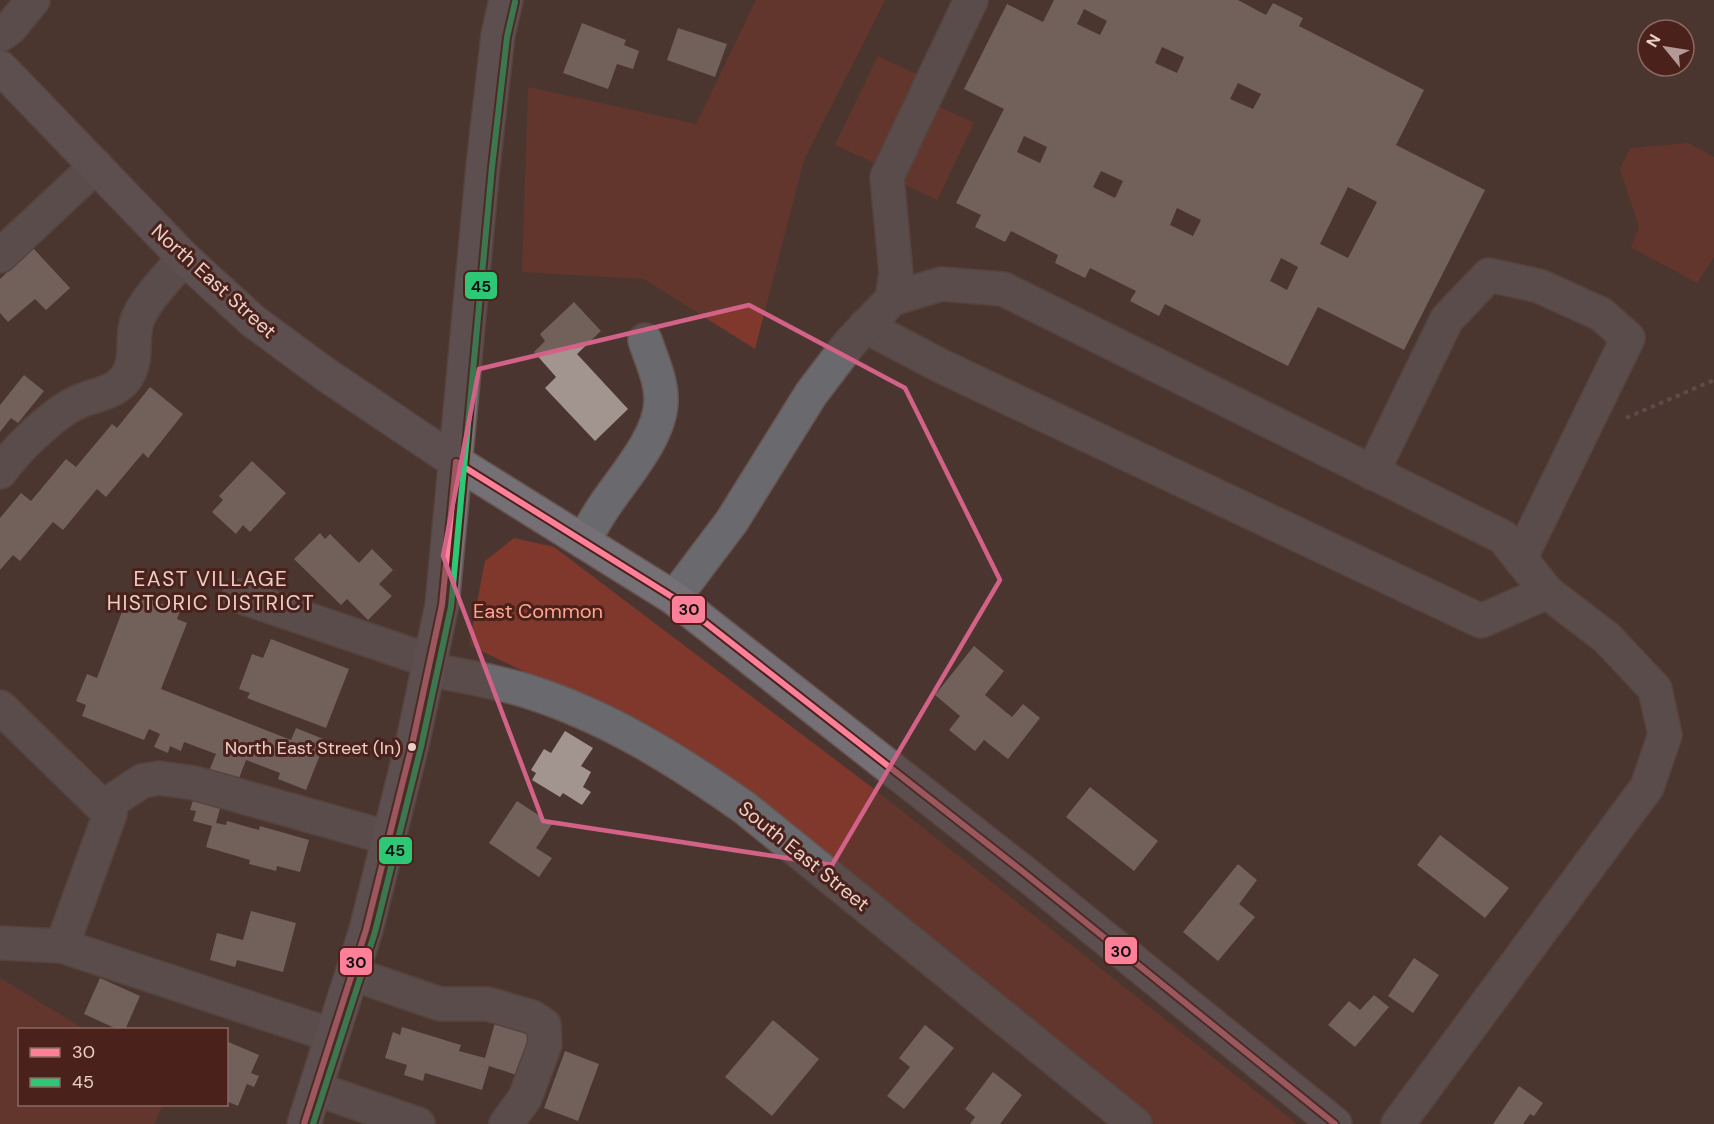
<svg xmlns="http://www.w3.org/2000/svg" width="1714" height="1124" viewBox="0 0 1714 1124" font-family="'DM Sans',sans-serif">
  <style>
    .green { fill: #81382c }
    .building { fill: #a2948f; fill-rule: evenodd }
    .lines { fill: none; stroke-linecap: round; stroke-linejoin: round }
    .minor-casing { stroke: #65534e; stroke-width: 36 }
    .major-casing { stroke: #65534e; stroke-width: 36 }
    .path { stroke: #6f686a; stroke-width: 4; stroke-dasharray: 4.5 4.5; stroke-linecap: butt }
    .minor { stroke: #6a696d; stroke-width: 33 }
    .major { stroke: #747076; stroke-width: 33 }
    .bus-1-casing { stroke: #4b221b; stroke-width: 10 }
    .bus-2-casing { stroke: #4b221b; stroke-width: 10 }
    .bus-1 { stroke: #ff8098; stroke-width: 6 }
    .bus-2 { stroke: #2dc776; stroke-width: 6 }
    .marked { fill: none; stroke: #d26287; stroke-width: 4.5; stroke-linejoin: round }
    .bus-dot { fill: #ebd0ca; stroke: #4b221b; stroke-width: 2 }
    .labels { text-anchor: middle; stroke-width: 6; stroke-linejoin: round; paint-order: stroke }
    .bus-label { font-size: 18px; fill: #ebd0ca; stroke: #4b221b; text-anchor: end }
    .street-label { font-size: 20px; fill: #ebd0ca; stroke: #4b221b }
    .park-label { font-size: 20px; fill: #fea390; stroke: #4b221b }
    .neighbourhood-label { font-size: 21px; letter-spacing: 1.5px; fill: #ebd0ca; stroke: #4b221b }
    .line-badge { stroke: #4b221b; stroke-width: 2 }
    .pale-badge-label { font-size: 16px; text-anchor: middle; font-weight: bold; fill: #111 }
  </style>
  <rect width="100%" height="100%" fill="#4b3530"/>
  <g class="green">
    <path d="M756,0H885L804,160L755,349L644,279L522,272L528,87L696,124Z"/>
    <path d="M878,56L921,76L879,165L835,145Z"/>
    <path d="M928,101L974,123L937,200L891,178Z"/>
    <path d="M1688,143L1714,157V257L1697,283L1631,247L1639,227L1620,169L1630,148Z"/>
    <path d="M514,538L554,547L878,792L1297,1124H1155L901,922L602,709L469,645L485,561Z"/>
    <path d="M0,978L84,1029L20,1030V1104L163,1105L154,1124H0Z"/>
  </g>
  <g class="building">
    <path d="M1054,0H1238L1266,15L1273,3L1303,18L1299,26L1424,90L1396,145L1485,190L1404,350L1318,307L1288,366L1165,304L1159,316L1130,301L1136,291L1090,268L1085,278L1055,263L1058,255L1011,231L1005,242L975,227L981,215L956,203L1004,109L964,89L1007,4L1043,22ZM1084,9L1107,21L1100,35L1077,24ZM1162,47L1184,57L1177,73L1155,63ZM1238,83L1261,94L1253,109L1230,99ZM1024,136L1047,147L1040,163L1017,152ZM1101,171L1123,181L1115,198L1093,187ZM1348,187L1377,202L1348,258L1320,244ZM1177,208L1201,220L1193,236L1170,225ZM1281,258L1298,267L1287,290L1270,281Z"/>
    <path d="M582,23L626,40L624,45L639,51L633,69L617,64L608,89L563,73Z"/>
    <path d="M678,28L727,44L715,77L667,60Z"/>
    <path d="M33,248L70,288L46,310L35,299L8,322L0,313V279Z"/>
    <path d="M574,302L601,331L577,354L628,409L595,441L545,388L556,377L534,352L545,341L540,334Z"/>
    <path d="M24,375L44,391L18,423L11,418L0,432V405Z"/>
    <path d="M150,387L183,414L148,458L143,453L106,497L97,489L63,530L53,522L20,561L13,555L0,570V518L21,493L31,501L66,459L76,467L112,424L117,428Z"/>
    <path d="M252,461L286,493L250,532L243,525L236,534L212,512L223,500L219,496Z"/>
    <path d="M320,533L325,539L330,534L359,563L372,549L393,570L379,584L392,596L368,620L347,599L341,605L294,559Z"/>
    <path d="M141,596L180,611L177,619L187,623L161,689L291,740L296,728L326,740L306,790L278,779L280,773L246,760L235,789L206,778L216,754L184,742L181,751L170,746L168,753L154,747L160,734L149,729L144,740L82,716L86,705L76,701L87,674L97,678L126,601L137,606Z"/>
    <path d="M271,639L349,669L326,728L247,698L250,693L239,689L252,654L263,658Z"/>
    <path d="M974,646L1004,671L985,695L1012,717L1023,704L1040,718L1008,759L984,740L975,751L949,730L960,716L935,695Z"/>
    <path d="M565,731L593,748L581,766L591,772L583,787L591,792L582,805L563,793L560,797L532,780L536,773L531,770L544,749L551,753Z"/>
    <path d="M1090,787L1158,841L1134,871L1066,817Z"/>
    <path d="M196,791L223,798L216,823L226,825L227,821L259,830L260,826L309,840L300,872L277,866L276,871L249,864L250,860L206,847L212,826L193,821L196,811L190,810Z"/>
    <path d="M517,801L552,824L536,848L552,858L539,877L489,843Z"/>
    <path d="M1440,835L1509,888L1485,918L1417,865Z"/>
    <path d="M1238,864L1257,880L1239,904L1255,917L1218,961L1183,932Z"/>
    <path d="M251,911L296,923L283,972L237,960L235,967L210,960L217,933L243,940Z"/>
    <path d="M1414,958L1439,975L1413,1013L1388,996Z"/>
    <path d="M100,978L140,996L125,1030H119L84,1014Z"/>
    <path d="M1374,995L1389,1007L1355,1047L1328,1025L1349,1001L1360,1010Z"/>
    <path d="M496,1019L534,1030L520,1076L489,1066L482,1090L425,1073L423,1081L404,1075L407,1065L385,1058L393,1032L400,1035L402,1027L461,1045L459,1051L485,1058Z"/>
    <path d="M773,1020L819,1059L772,1116L725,1077Z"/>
    <path d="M925,1025L954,1048L904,1109L887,1096L910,1067L899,1058Z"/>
    <path d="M226,1041L259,1055L251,1073L259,1076L254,1087L247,1084L238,1106L226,1101Z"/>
    <path d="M565,1051L599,1064L578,1121L544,1108Z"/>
    <path d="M993,1072L1022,1095L1000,1124H970L975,1117L965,1109Z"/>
    <path d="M1519,1086L1543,1103L1534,1116L1530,1114L1523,1124H1493Z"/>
  </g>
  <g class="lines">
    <defs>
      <g id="minor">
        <path d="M0,35L10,28L33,0"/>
        <path d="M0,256L96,166"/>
        <path d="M892,299L896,273L887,177L971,0"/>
        <path d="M865,326L943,367L1481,621L1547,592"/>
        <path d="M0,472C16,450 53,413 78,402C95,394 114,394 126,378C140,358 129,336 139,316C149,295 169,276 184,258"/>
        <path d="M1372,473L1447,319L1489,275L1539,286L1601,314L1628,338L1520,559"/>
        <path d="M583,541C590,529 597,517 605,505C624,477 660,437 661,402C662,381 651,359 645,340"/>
        <path d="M239,596L430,661"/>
        <path d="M674,598L732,521L811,394L849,344L892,299L941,284L1003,289L1503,537L1547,592L1607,638L1655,689L1665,735L1647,787L1398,1124"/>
        <path d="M428,669C461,676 495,681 527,691C607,716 677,760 745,808L1135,1124"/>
        <path d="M0,707L110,814L62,946"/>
        <path d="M103,807L142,781L159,778L194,783L389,838"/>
        <path d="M0,943L62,946L331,1035"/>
        <path d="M353,974L440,1004H488L532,1017L544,1025L545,1044L525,1098L506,1124"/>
        <path d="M316,1089L418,1124"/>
      </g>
      <g id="major">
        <path d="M0,67L184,258L253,321L325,374L456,462L674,598L1022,871L1335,1124"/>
        <path d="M304,1124L366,930L412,745L442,605L483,166L498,35L506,0"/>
      </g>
    </defs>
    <use href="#minor" class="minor-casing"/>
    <use href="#major" class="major-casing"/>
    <path class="path" d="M1626,418L1714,380"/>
    <use href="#minor" class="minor"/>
    <use href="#major" class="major"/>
    <defs>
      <g id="bus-1">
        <path d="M456,462L674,598L1022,871L1335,1124"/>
        <path d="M304,1124L366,930L412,745L442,605L456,462"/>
      </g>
      <path id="bus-2" d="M313,1124L375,932L421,747L451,607L492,167L507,37L515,2"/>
    </defs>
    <use href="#bus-1" class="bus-1-casing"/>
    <use href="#bus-2" class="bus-2-casing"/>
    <use href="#bus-1" class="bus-1"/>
    <use href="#bus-2" class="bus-2"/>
  </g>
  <path d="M0 0H1714V1124H0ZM749,305L905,388L1000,580L832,865L543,821L443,556L479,369Z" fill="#4b3530" fill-opacity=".55" fill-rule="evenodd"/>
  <path class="marked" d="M749,305L905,388L1000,580L832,865L543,821L443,556L479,369Z"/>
  <circle class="bus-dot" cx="412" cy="747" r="5"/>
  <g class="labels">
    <g class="bus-label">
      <text x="401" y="754">North East Street (In)</text>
    </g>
    <g class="street-label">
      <text transform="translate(214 281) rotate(42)" y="7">North East Street</text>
      <text transform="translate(804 856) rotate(39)" y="7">South East Street</text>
    </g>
    <g class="park-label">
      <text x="538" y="618">East Common</text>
    </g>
    <g class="neighbourhood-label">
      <text x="211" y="586">EAST VILLAGE<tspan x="211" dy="24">HISTORIC DISTRICT</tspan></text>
    </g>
  </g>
  <g class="line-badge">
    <rect x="464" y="271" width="34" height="29" rx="6" fill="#2dc776"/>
    <rect x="671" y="595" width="35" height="29" rx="6" fill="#ff8098"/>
    <rect x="378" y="836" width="35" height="29" rx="6" fill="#2dc776"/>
    <rect x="1104" y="936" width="34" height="29" rx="6" fill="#ff8098"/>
    <rect x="339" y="947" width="34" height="29" rx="6" fill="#ff8098"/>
  </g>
  <g class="pale-badge-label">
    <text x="481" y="292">45</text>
    <text x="689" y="615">30</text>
    <text x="395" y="856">45</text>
    <text x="1121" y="957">30</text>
    <text x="356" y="968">30</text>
  </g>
  <rect x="18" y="1028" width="210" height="78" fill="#4b221b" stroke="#8b6861" stroke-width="1.5"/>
  <rect x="30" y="1048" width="30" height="9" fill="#ff8098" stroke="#8b6861" stroke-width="1.5"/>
  <text x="72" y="1058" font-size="18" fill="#ebd0ca">30</text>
  <rect x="30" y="1078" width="30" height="9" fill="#2dc776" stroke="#8b6861" stroke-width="1.5"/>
  <text x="72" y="1088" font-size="18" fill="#ebd0ca">45</text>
  <g transform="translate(1666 48) rotate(300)"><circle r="28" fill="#4b221b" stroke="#8b6861" stroke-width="1.5"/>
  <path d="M0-4.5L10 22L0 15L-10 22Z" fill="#b39a94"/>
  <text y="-9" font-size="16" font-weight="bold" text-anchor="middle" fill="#ebd0ca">N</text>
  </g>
</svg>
